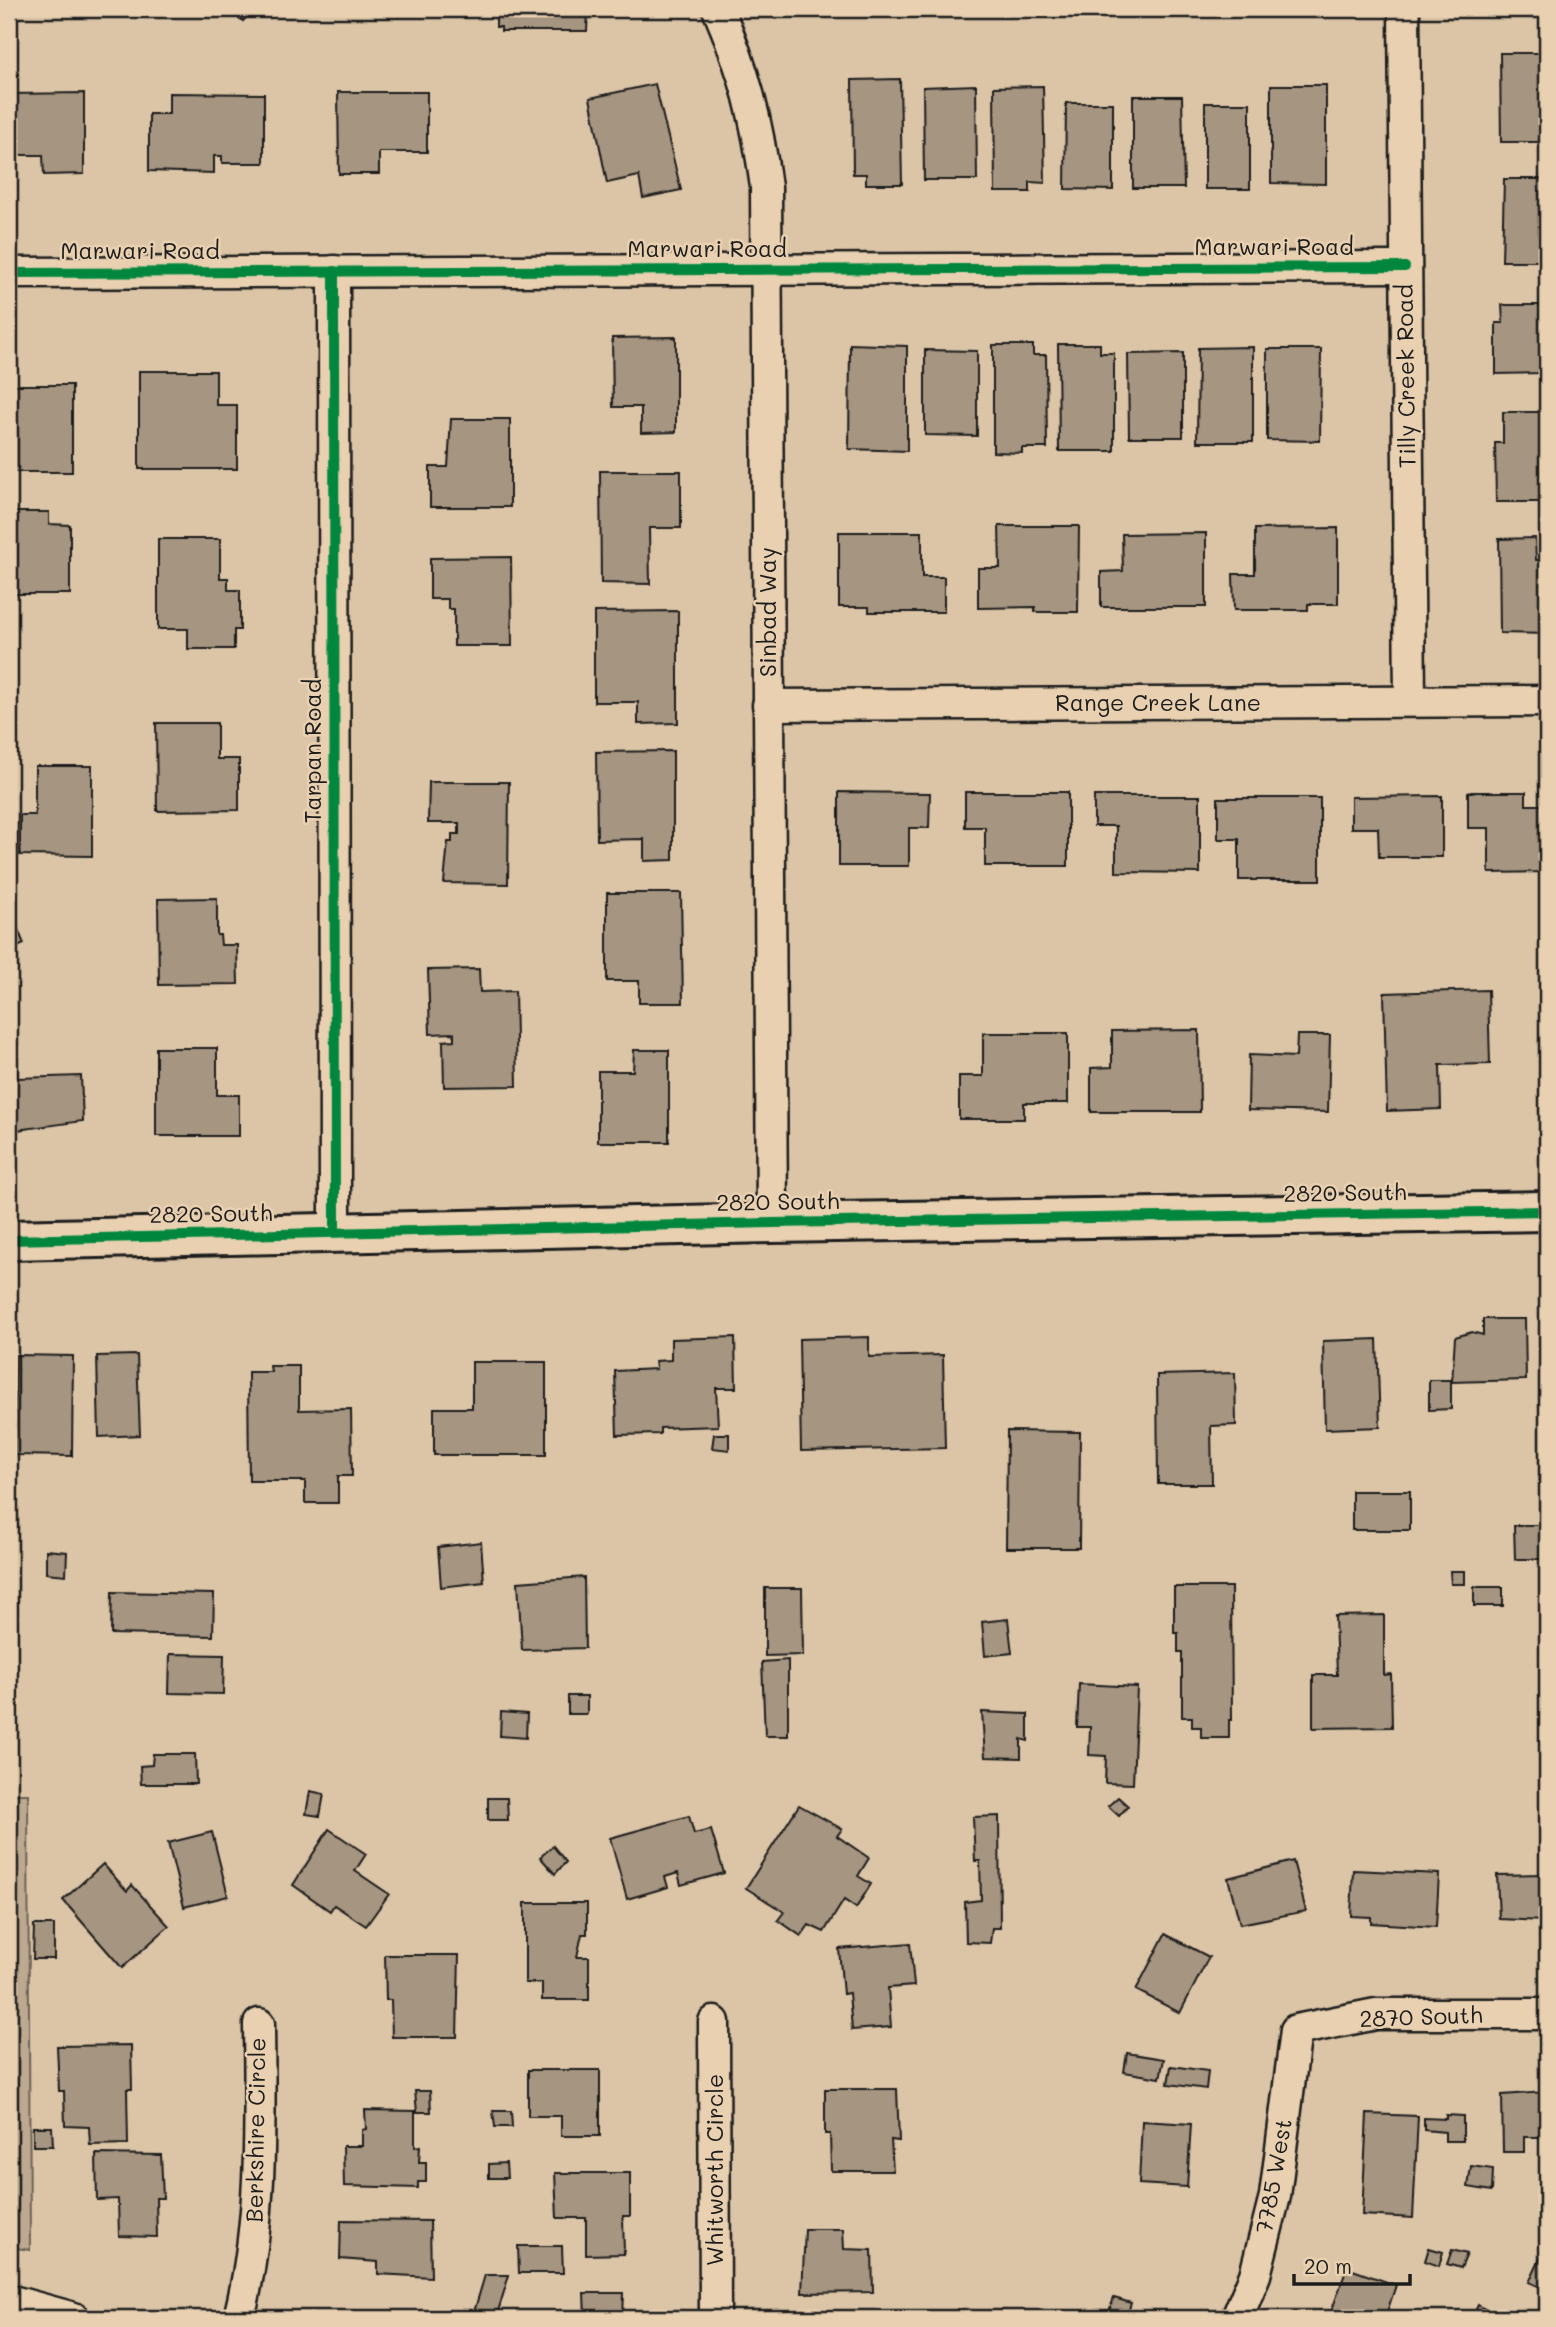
<svg xmlns="http://www.w3.org/2000/svg" width="1556" height="2327" viewBox="0 0 1556 2327" font-family="Mali,sans-serif">
  <style>
    .green { fill: #bca990; stroke: #6c6256; stroke-width: 2 }
    .building { fill: #a69580; stroke: #1c1c1c; stroke-width: 2 }
    .lines { fill: none; stroke-linecap: round; stroke-linejoin: round }
    .street-casing { stroke: #1c1c1c; stroke-width: 35 }
    .secondary-casing { stroke: #1c1c1c; stroke-width: 44 }
    .street { stroke: #e8d0b0; stroke-width: 30 }
    .secondary { stroke: #e8d0b0; stroke-width: 38 }
    .cycleway-casing { stroke: #e8d0b0; stroke-width: 15 }
    .cycleway { stroke: #00873e; stroke-width: 10 }
    .labels { text-anchor: middle; stroke-width: 5; stroke-linejoin: round; paint-order: stroke }
    .street-label { font-size: 23px; fill: #1c1c1c; stroke: #e8d0b0 }
  </style>
  <rect width="100%" height="100%" fill="#dcc5a7"/>
  <filter id="ink" filterUnits="userSpaceOnUse"><feTurbulence type="fractalNoise" baseFrequency=".0143" numOctaves="2"/><feDisplacementMap in="SourceGraphic" scale="14" xChannelSelector="R" yChannelSelector="G"/><feConvolveMatrix kernelMatrix="1 2 1 2 8 2 1 2 1" color-interpolation-filters="sRGB"/></filter>
  <g filter="url(#ink)">
    <path class="green" d="M9,1794H28L30,2250L9,2247Z"/>
    <g class="building">
      <path d="M229,9H254L243,21Z"/>
      <path d="M496,9H588L587,31H501V27H496Z"/>
      <path d="M1500,53H1547V142H1501Z"/>
      <path d="M900,79L902,184H866V174H853L852,80Z"/>
      <path d="M655,84L681,190L643,198L639,176L607,183L590,98Z"/>
      <path d="M976,85L977,180H924L923,87Z"/>
      <path d="M1271,85H1326V184L1271,183Z"/>
      <path d="M1043,86L1045,183L1030,182V192H995L994,87Z"/>
      <path d="M338,92H427V152H379V174H339Z"/>
      <path d="M84,93V174L44,175L43,155H9V94Z"/>
      <path d="M169,93L264,94V163H222V156H214V173L149,171V114H169Z"/>
      <path d="M1133,96H1182L1184,188H1133Z"/>
      <path d="M1066,103H1113V190L1065,189Z"/>
      <rect x="1205" y="103" width="45" height="86"/>
      <path d="M1504,179H1547V261H1502Z"/>
      <path d="M1502,305H1547V373L1496,374V323H1503Z"/>
      <path d="M676,337V432L641,433V407H613L612,338Z"/>
      <path d="M850,344L907,346V451L849,449Z"/>
      <path d="M1058,344H1100V353H1114V451H1059Z"/>
      <path d="M993,345H1033V355H1046L1047,448H1022V453L993,452Z"/>
      <path d="M1253,347V442H1197L1198,348Z"/>
      <path d="M1267,349H1321L1320,441L1267,440Z"/>
      <path d="M925,350L977,351V436L925,435Z"/>
      <path d="M1183,353V437H1129L1128,354Z"/>
      <path d="M139,371H216V405H237V469H139Z"/>
      <path d="M12,385H72V472H9Z"/>
      <path d="M1503,412H1547V502H1496L1495,443H1503Z"/>
      <path d="M451,419H510V507H430V467H448Z"/>
      <path d="M600,471H681V528H649L650,584L601,583Z"/>
      <path d="M9,512H49V524L70,525V594H14V569H9Z"/>
      <path d="M999,526H1079L1078,612H1035V607L978,608V568H1000Z"/>
      <path d="M1338,528V604H1308V610H1234L1233,574H1255V529Z"/>
      <path d="M839,532H922V577H944V612H869V607H839Z"/>
      <path d="M1206,533V607H1101V572L1123,571L1122,534Z"/>
      <path d="M1535,538L1536,560H1547V634L1500,633L1499,539Z"/>
      <path d="M158,539H220V578H228V590H240V630H234V649H188V629H158Z"/>
      <path d="M511,557L512,646H454V609H448V599H430V558Z"/>
      <path d="M678,611V723L638,724V702H594V612Z"/>
      <path d="M156,723H217V759H239V810L157,811Z"/>
      <path d="M673,751V860L644,861V839L597,840L596,752Z"/>
      <path d="M35,766H92V856L20,855V815H35Z"/>
      <path d="M429,782H509L508,884L444,883L448,842H452V834H459V823H428Z"/>
      <path d="M839,792L930,793L929,828H909V866H839Z"/>
      <path d="M965,792H1068V866H985V827H965Z"/>
      <path d="M1468,792H1526V805H1547V872L1489,873V828H1468Z"/>
      <path d="M1094,796H1200V873L1116,872V826H1094Z"/>
      <path d="M1442,796V857H1379L1378,828H1351V797Z"/>
      <path d="M1218,798H1320V880H1239V839H1218Z"/>
      <path d="M607,893H681L683,1003H639V981H607Z"/>
      <path d="M217,898V935H220L221,945H237L238,984L159,985L158,899Z"/>
      <path d="M9,907L24,944L9,951Z"/>
      <path d="M479,969L480,992L515,991L517,1086L444,1087L443,1041L454,1040V1033L430,1034L428,970Z"/>
      <path d="M1488,990L1490,1064L1440,1065L1441,1109L1387,1111L1384,993Z"/>
      <path d="M1199,1030L1200,1112H1091V1068L1112,1067V1031Z"/>
      <path d="M983,1033H1068V1103H1024V1119H959V1076H983Z"/>
      <path d="M1297,1035H1330L1328,1112L1248,1110L1249,1055L1296,1057Z"/>
      <path d="M156,1048H217V1095H239V1136H156Z"/>
      <path d="M634,1050H669V1142H598V1071H633Z"/>
      <path d="M9,1066H17V1078L81,1076L83,1121L9,1131Z"/>
      <path d="M1483,1319H1525L1526,1380L1452,1382L1455,1337L1472,1332L1483,1335Z"/>
      <path d="M735,1337L736,1388H716L718,1426L660,1428V1434L617,1435L615,1371L656,1369L655,1361L671,1360V1339Z"/>
      <path d="M869,1337V1357L943,1355L945,1448L801,1451L799,1339Z"/>
      <path d="M1377,1339L1380,1427L1325,1429L1323,1341Z"/>
      <path d="M16,1355L73,1356L72,1456L15,1455Z"/>
      <path d="M137,1355L140,1435L99,1437L97,1356Z"/>
      <path d="M472,1362H546V1455H434V1408H472Z"/>
      <path d="M270,1366H299V1410L351,1409L352,1476H338V1503H305V1481H249L248,1372H271Z"/>
      <path d="M1235,1373L1236,1425L1211,1426L1212,1484H1158L1157,1375Z"/>
      <path d="M1429,1380H1451V1409L1429,1410Z"/>
      <path d="M1007,1431L1080,1432L1079,1548H1006Z"/>
      <path d="M714,1434H729V1450L712,1448Z"/>
      <rect x="1352" y="1491" width="58" height="39"/>
      <path d="M1514,1525H1547V1559H1515Z"/>
      <path d="M481,1542L484,1582L441,1587L438,1547Z"/>
      <path d="M46,1550L67,1552L66,1575L46,1573Z"/>
      <path d="M1450,1571H1465V1584H1451Z"/>
      <path d="M584,1577L585,1648L522,1650L518,1582Z"/>
      <path d="M1174,1587H1231L1232,1720H1229V1738H1201V1727H1192V1717H1182V1652H1178V1633H1174Z"/>
      <rect x="1474" y="1587" width="29" height="19"/>
      <path d="M765,1588H802L803,1655L765,1656Z"/>
      <path d="M112,1592L214,1594L213,1636L111,1634Z"/>
      <path d="M1384,1615V1675L1391,1674L1392,1727L1313,1728V1675H1337L1335,1616Z"/>
      <path d="M1008,1619L1012,1653L985,1656L982,1622Z"/>
      <path d="M170,1654L224,1655L223,1694L169,1693Z"/>
      <path d="M788,1660V1736H765L762,1662Z"/>
      <path d="M1079,1684L1137,1687L1133,1784L1105,1783L1106,1756L1089,1755L1090,1727H1077Z"/>
      <rect x="568" y="1696" width="19" height="18"/>
      <path d="M501,1712L527,1714L526,1738L500,1736Z"/>
      <path d="M982,1712L1028,1714V1741L1021,1739V1758L985,1757Z"/>
      <path d="M153,1754H195L196,1784H141L140,1766L152,1765Z"/>
      <path d="M310,1791L324,1794L320,1816L306,1814Z"/>
      <path d="M1118,1797L1128,1806L1119,1816L1108,1806Z"/>
      <path d="M488,1798H507L508,1820H488Z"/>
      <path d="M799,1805L842,1829L837,1836L869,1858L858,1876L871,1884L856,1908L844,1900L824,1932L809,1925L801,1936L778,1920L784,1912L746,1888Z"/>
      <path d="M689,1816L694,1834L711,1830L724,1873L681,1885L678,1873L665,1877L668,1887L627,1899L610,1838Z"/>
      <path d="M999,1816L1000,1928H992L990,1943L966,1942L965,1902L981,1900L980,1861H975L973,1817Z"/>
      <path d="M329,1829L366,1854L355,1871L389,1894L366,1926L334,1905L330,1911L293,1885Z"/>
      <path d="M212,1832L228,1896L184,1907L168,1843Z"/>
      <path d="M553,1846L566,1862L555,1874L540,1857Z"/>
      <path d="M1293,1861L1306,1911L1240,1924L1228,1878Z"/>
      <path d="M103,1864L127,1891L132,1885L169,1926L122,1968L63,1900Z"/>
      <path d="M1353,1870L1439,1874L1436,1927L1371,1923V1917L1351,1916Z"/>
      <path d="M1544,1874V1921L1499,1919L1497,1875Z"/>
      <path d="M525,1903H587V1934H582L577,1957H589V2000H542V1983H525Z"/>
      <path d="M34,1925H54V1959H33Z"/>
      <path d="M1165,1934L1209,1957L1180,2013L1136,1990Z"/>
      <path d="M910,1943L914,1986L888,1988L891,2027L852,2030L849,1993L843,1994L839,1949Z"/>
      <path d="M385,1955H459L457,2037H392L391,2000H386Z"/>
      <path d="M131,2045L132,2089H127L128,2144L90,2145L89,2127L65,2126L64,2091H59L57,2046Z"/>
      <path d="M1127,2053L1164,2059L1160,2078L1124,2072Z"/>
      <path d="M1171,2066L1208,2071L1206,2089L1168,2084Z"/>
      <path d="M528,2070H600V2136H561V2116H528Z"/>
      <path d="M825,2089H897L899,2141L891,2140L893,2171H831L830,2134H825Z"/>
      <path d="M415,2091H430L431,2112H417Z"/>
      <path d="M1547,2092V2137H1524V2152H1503L1502,2095Z"/>
      <path d="M365,2110L415,2111V2147L420,2146L419,2162H426V2182H418V2188L344,2186L343,2146H362V2130L366,2129Z"/>
      <path d="M493,2111H511L512,2127H495Z"/>
      <path d="M1367,2114L1418,2116L1413,2218L1362,2215Z"/>
      <path d="M1446,2115L1463,2116V2141H1445V2132L1424,2130V2118L1446,2119Z"/>
      <path d="M1142,2121L1191,2124L1187,2187L1139,2184Z"/>
      <path d="M33,2127H52L53,2146H33Z"/>
      <path d="M96,2154L161,2155L163,2198H156L157,2237L119,2236L118,2199L97,2200Z"/>
      <path d="M506,2163L507,2178H489V2164Z"/>
      <path d="M1471,2166L1493,2169L1492,2191L1468,2187Z"/>
      <path d="M555,2173H630V2216H623L624,2254L586,2255V2218H557Z"/>
      <path d="M341,2220L430,2221L431,2277L378,2274V2262L340,2259Z"/>
      <path d="M805,2229H843L844,2249L872,2250L873,2292L802,2293Z"/>
      <path d="M1547,2243V2290L1529,2282Z"/>
      <path d="M518,2246H562L563,2273H519Z"/>
      <path d="M1429,2248L1443,2252L1439,2266L1425,2261Z"/>
      <path d="M1452,2250L1467,2254L1461,2268L1447,2264Z"/>
      <path d="M1347,2268L1396,2285L1385,2318H1329Z"/>
      <path d="M485,2275H509L496,2318L474,2312Z"/>
      <path d="M584,2293H624L623,2318H585Z"/>
      <path d="M1114,2298L1131,2303L1127,2316L1109,2311Z"/>
      <path d="M1478,2305L1492,2313L1489,2318H1472Z"/>
    </g>
    <g class="lines">
      <defs>
        <g id="street">
          <path d="M718,9C745,72 757,119 766,187L772,1223"/>
          <path d="M1404,9L1410,701"/>
          <path d="M334,271L335,1232"/>
          <path d="M9,273L1405,267"/>
          <path d="M768,705L1547,701"/>
          <path d="M714,2022L715,2318"/>
          <path d="M9,2300L74,2318"/>
          <path d="M239,2318C263,2222 260,2122 259,2024"/>
          <path d="M1237,2318L1255,2275L1275,2196L1296,2030L1376,2014H1547"/>
        </g>
        <path id="secondary" d="M9,1240L772,1223L1547,1211"/>
      </defs>
      <use href="#street" class="street-casing"/>
      <use href="#secondary" class="secondary-casing"/>
      <use href="#street" class="street"/>
      <use href="#secondary" class="secondary"/>
      <defs>
        <g id="cycleway">
          <path d="M334,271L335,1232"/>
          <path d="M9,273L1405,267"/>
          <path d="M9,1240L772,1223L1547,1211"/>
        </g>
      </defs>
      <use href="#cycleway" class="cycleway-casing"/>
      <use href="#cycleway" class="cycleway"/>
    </g>
  </g>
  <g class="labels">
    <g class="street-label">
      <text x="1274" y="255">Marwari Road</text>
      <text x="707" y="257">Marwari Road</text>
      <text x="140" y="259">Marwari Road</text>
      <text transform="translate(1406 376) rotate(-91)" y="8">Tilly Creek Road</text>
      <text transform="translate(768 612) rotate(-90)" y="8">Sinbad Way</text>
      <text x="1158" y="711">Range Creek Lane</text>
      <text transform="translate(313 751) rotate(-90)" y="8">Tarpan Road</text>
      <text transform="translate(1345 1193) rotate(-1)" y="8">2820 South</text>
      <text transform="translate(778 1202) rotate(-1)" y="8">2820 South</text>
      <text transform="translate(211 1214) rotate(-1)" y="8">2820 South</text>
      <text transform="translate(1421 2017) rotate(-2)" y="8">2870 South</text>
      <text transform="translate(256 2130) rotate(-89)" y="8">Berkshire Circle</text>
      <text transform="translate(715 2170) rotate(-90)" y="8">Whitworth Circle</text>
      <text transform="translate(1274 2176) rotate(-80)" y="8">7785 West</text>
    </g>
  </g>
  <rect width="1556" height="2327" fill="none" stroke="#e8d0b0" stroke-width="35"/>
  <rect x="18" y="18" width="1521" height="2292" fill="none" stroke="#1c1c1c" stroke-width="2.5" filter="url(#ink)"/>
  <path d="M1294 2274v10h116v-10" fill="none" stroke="#1c1c1c" stroke-width="3.5"/>
  <text x="1304" y="2274" font-size="21" fill="#1c1c1c" stroke="#e8d0b0" stroke-width="5" paint-order="stroke">20 m</text>
</svg>
